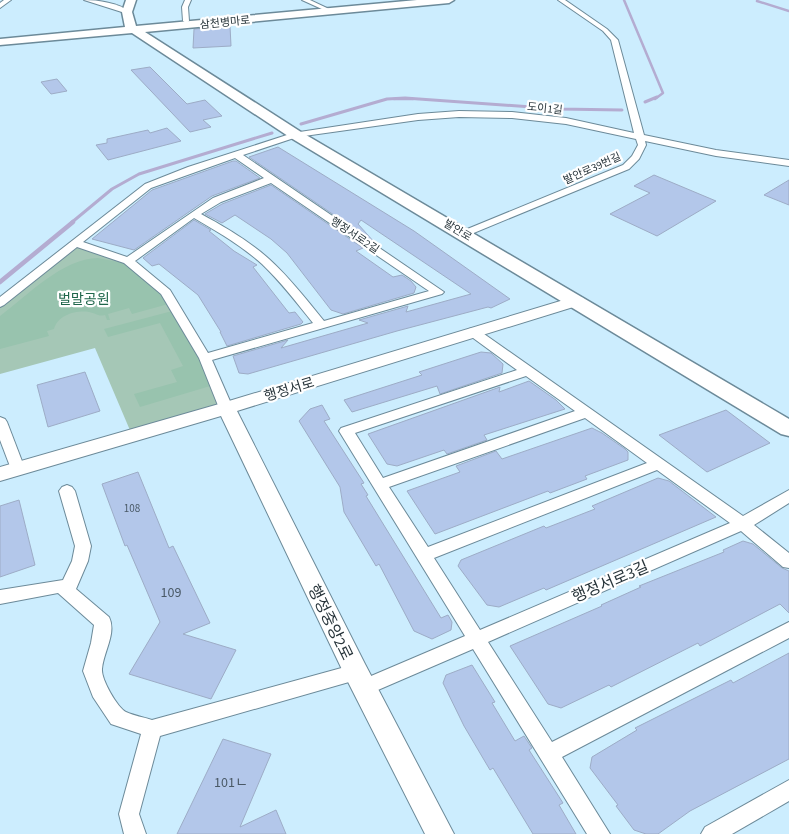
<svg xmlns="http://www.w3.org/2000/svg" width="789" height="834" viewBox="0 0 789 834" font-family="'Source Sans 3','Noto Sans KR',sans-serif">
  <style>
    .green { fill: #a5c7b6 }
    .forest { fill: #98c3ae }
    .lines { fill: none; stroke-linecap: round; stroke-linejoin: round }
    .stream-far2 { stroke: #b4acd1; stroke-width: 2.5 }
    .stream-far1 { stroke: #b4acd1; stroke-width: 3 }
    .stream { stroke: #b4acd1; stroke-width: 4.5 }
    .building { fill: #b3c7ea; stroke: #9dacc6 }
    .street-casing { stroke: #6c8a99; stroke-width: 2 }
    .secondary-casing { stroke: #6c8a99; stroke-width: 2 }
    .primary-casing { stroke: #6c8a99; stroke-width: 3 }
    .street { fill: #fff; fill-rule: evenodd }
    .secondary { fill: #fff; fill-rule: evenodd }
    .primary { fill: #fff; fill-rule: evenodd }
    .labels { text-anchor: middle; stroke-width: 4.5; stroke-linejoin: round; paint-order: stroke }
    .far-street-label { font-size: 11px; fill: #27343a; stroke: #fff }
    .number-label { font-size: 11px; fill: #4a5966 }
    .park-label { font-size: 14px; fill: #1f664b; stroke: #fff }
    .street-label { font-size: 14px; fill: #27343a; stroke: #fff }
    .near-number-label { font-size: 14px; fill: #4a5966 }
    .near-street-label { font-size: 16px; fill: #27343a; stroke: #fff }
  </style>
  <rect width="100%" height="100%" fill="#ccedfe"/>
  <path class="green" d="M75,243L128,261L166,292L226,408L132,435L95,348L0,374V303Z"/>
  <g class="forest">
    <path d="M98,258L133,265L172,303L132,314L129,308L108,314L110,320H107L105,315C98,317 96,313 89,312C76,310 58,315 54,329L47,331L49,336L0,349V316C27,296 63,258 98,258Z"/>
    <path d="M176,310L217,384L140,407L134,394L177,382L171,370L183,366L160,323L108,337L104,329Z"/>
  </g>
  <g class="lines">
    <g class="stream-far2">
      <path d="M624,0L663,93L655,99"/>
      <path d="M757,1L789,11"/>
      <path d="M394,99H413"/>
    </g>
    <g class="stream-far1">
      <path d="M645,102L657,97"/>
      <path d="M301,124L387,99L405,98L559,109L622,110"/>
      <path d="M71,223L112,189L139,174L272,133"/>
    </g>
    <path class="stream" d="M0,282L73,222"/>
  </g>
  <g class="building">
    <path d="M230,26L231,46L193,48L194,29Z"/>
    <path d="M150,67L187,104L205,100L222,116L203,120L211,127L190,132L131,70Z"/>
    <path d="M57,79L67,91L51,94L41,82Z"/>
    <path d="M167,128L181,141L108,160L96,145L107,143V139L148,130L150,133Z"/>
    <path d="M278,147L414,231L510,299L491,308L488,307L397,331L248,374L239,373L233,356L288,340L281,348L368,323L359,320L408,306L406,312L471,294L361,220L358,224L375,243L249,157Z"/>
    <path d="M233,161H236L260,178L212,196L134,250L92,239L152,190Z"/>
    <path d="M654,175L716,201L657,236L610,214L650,193L634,186Z"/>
    <path d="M789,180V205L764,195Z"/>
    <path d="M271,185L363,248L356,251L393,277L402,275L411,281L416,287L414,293L343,314L331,310L287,253L271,239L235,215L222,223L205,214L222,204Z"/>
    <path d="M194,220L211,230L209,231L234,251L257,265L253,267L289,313L295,312L303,322L301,324L227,346L220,332H221L198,295L159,264L152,266L143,258Z"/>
    <path d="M481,352L491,353L503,364L502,373L440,394L437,386L352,412L344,400L422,375L419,372Z"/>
    <path d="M85,372L100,411L48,427L37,385Z"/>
    <path d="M529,381L556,400L565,409L484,435L487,440L447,454L444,450L397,466L387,464L368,434L500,387L499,392Z"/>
    <path d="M322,405L330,419L324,421L364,483L361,484L368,495L366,496L441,618L448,615L452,622L451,630L432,639L414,631L379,564L376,566L344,512L340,487L299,421L310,409Z"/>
    <path d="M726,410L770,443L707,472L659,435Z"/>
    <path d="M592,428L602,433L625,449L628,452V460L585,476L587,479L550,493L548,491L435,534L407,491L460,472L456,466L496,451L502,459Z"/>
    <path d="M138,472L169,548L173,546L210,623L183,634L236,650L211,699L129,674L160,622L127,545L125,546L102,484Z"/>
    <path d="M658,478L669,481L716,517L546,590L544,588L499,607L487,605L458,566L461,560L544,526L546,528L595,509L592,506Z"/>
    <path d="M19,500L35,565L0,577V506Z"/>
    <path d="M743,541L753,544L782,568L789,571V613L780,604L700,646L698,643L611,687L609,685L561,708L548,704L510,646L602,606L601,605L641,587L639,586L724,552L723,550Z"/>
    <path d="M789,653V759L690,811L658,834H646L634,830L616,806L618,805L590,768L592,757L637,730L635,728L731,680L733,683Z"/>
    <path d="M472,665L495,702L492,703L515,741L524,736L532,748L529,750L563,803L559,805L576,834H533L493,768L490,770L464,726L443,683L446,675Z"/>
    <path d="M223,739L271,754L240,827L276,810L286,834H177Z"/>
  </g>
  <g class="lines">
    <defs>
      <g id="street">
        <path d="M4,0H11L0,8V3Z"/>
        <path d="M84,0C98,0 119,3 130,12L125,13Z"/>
        <path d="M185,0H191L188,7L189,21L186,23L183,21L182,7Z"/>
        <path d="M302,0H310L329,9L324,10Z"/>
        <path d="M558,0H565L607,29L618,40L644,135L716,150L789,160V166L716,156L645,141L646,145L639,159L629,169L464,237L460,236L459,234L460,232L623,165L632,156L638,145L636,139L566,124L512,118L459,117L418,120L297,137L243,155L444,292L442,294L212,360L233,408L231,411H221L219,408L199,358L161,294L124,263L77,247L4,305L0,307V297L145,184L188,167L293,133L418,114L459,111L512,112L566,118L634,133L611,40L603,31ZM235,158L264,178L213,198L127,257L83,242L151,188ZM271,183L429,291L324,321C306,299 290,278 269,259C249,241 225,227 201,214L221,202ZM194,218C218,232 242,246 262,264C281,282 297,303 313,323L208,353L170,290L135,261Z"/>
        <path d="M473,328L477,329L743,516L789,490V503L754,525L789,553V568L783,567L741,531L488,642L552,742L789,622V638L562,757L610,834H587L473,649L364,696L357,694L355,688L357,682L465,636L339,431L341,428L517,370L469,335L467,332L469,329ZM526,376L575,411L383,478L355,433ZM585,418L647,463L428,547L389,487ZM657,470L730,523L480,630L434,558Z"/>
        <path d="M0,417L5,419L7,422L25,469L23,473L18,474L13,473L11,469L0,440Z"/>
        <path d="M67,485L72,487L75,491L91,546L88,561L76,589L109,617C117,633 103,653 102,669C101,679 117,707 126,712C134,716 144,717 152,720L356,664L362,666L365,672L362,678L356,680L160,736L139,814L146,834H124L119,814L141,734L111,724L93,697L83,671L91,643L94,625L58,593L0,604V590L63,580L72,561L75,546L59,491L62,487Z"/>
        <path d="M789,780V801L732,834H701L705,827Z"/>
      </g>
      <path id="secondary" d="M577,296L583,298L585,301L583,304L237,411L365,664L454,834H425L347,680L221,416L0,481V467L219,404Z"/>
      <path id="primary" d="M126,0H136L132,12L136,26L417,0H454L449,3L145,32L301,132L789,419V436L781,434L291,138L132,33L0,45V39L125,27L122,12Z"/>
    </defs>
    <use href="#street" class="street-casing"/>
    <use href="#secondary" class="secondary-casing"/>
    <use href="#primary" class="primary-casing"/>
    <use href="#street" class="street"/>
    <use href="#secondary" class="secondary"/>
    <use href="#primary" class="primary"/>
  </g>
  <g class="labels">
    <g class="far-street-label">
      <text transform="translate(225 22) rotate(-6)" y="4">삼천병마로</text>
      <text transform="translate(545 108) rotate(6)" y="4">도이1길</text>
      <text transform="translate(592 168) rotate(-24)" y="4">발안로39번길</text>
      <text transform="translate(458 230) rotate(31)" y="4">발안로</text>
      <text transform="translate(355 235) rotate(34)" y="4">행정서로2길</text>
    </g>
    <g class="number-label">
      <text x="132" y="512">108</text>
    </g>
    <g class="park-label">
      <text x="84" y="304">벌말공원</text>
    </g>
    <g class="street-label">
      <text transform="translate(289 389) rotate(-17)" y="5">행정서로</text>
    </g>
    <g class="near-number-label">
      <text x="171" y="597">109</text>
      <text x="231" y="787">101ㄴ</text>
    </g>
    <g class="near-street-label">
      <text transform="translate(610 581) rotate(-23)" y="6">행정서로3길</text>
      <text transform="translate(331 622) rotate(64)" y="6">행정중앙2로</text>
    </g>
  </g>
</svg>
